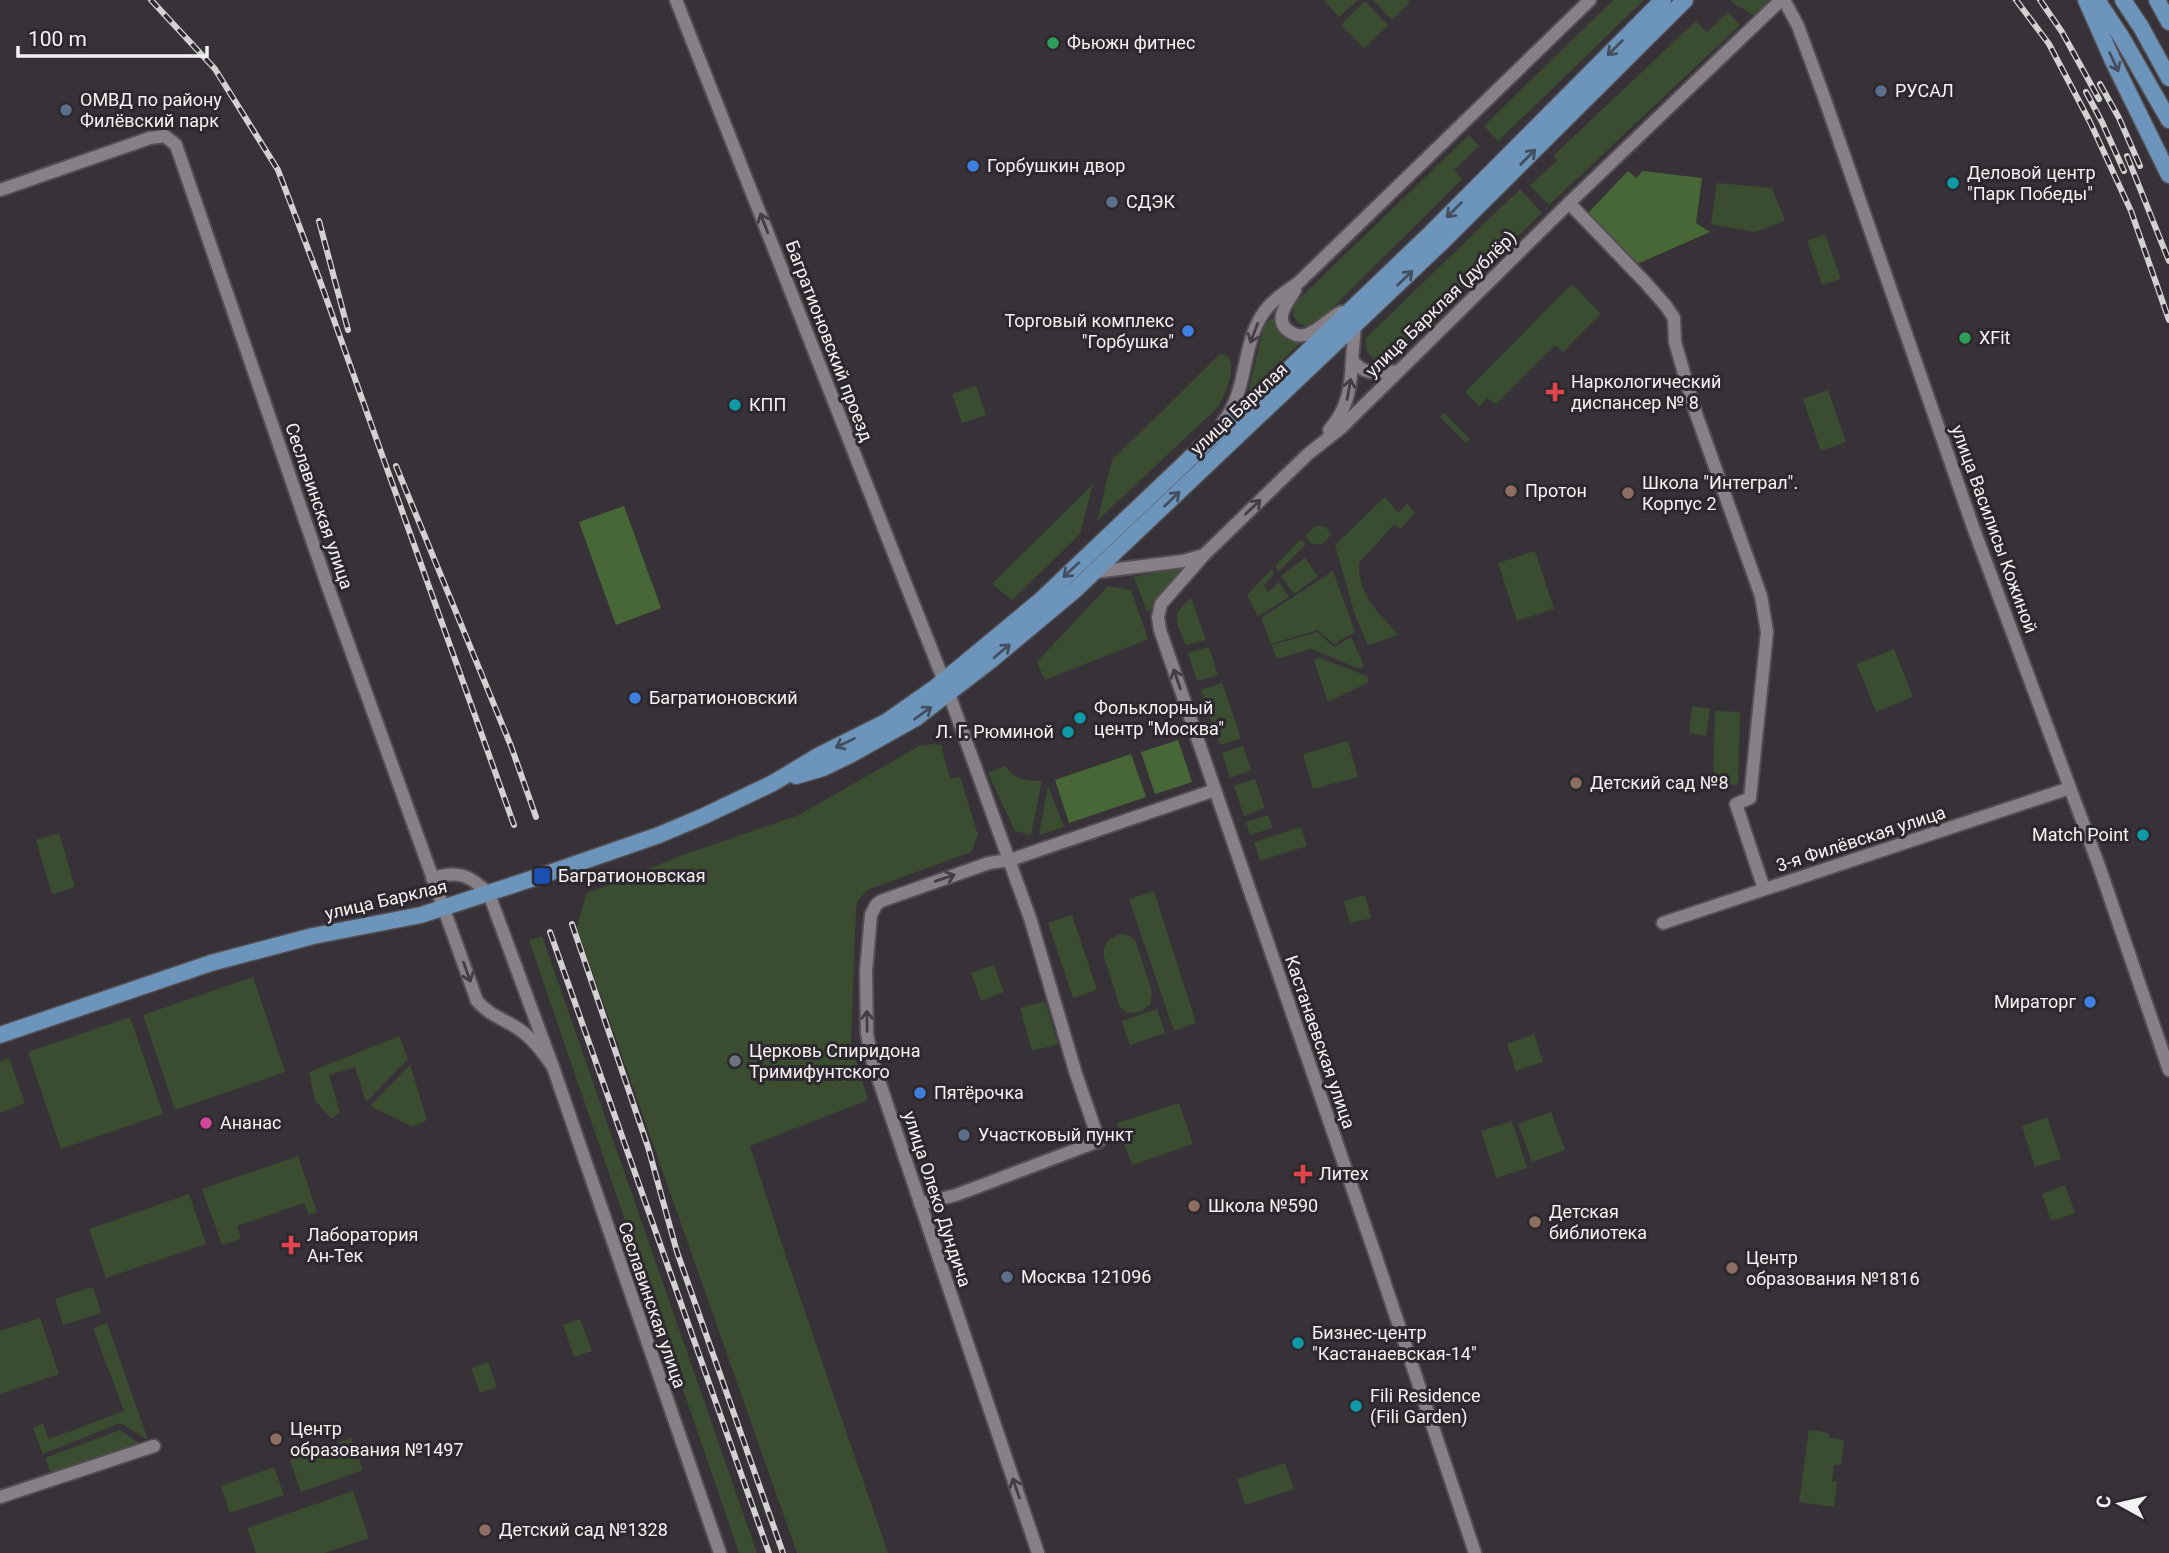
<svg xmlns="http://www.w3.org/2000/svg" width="2169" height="1553" viewBox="0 0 2169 1553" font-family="Roboto,sans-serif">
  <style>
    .green { fill: #3a4d31 }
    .forest { fill: #486737 }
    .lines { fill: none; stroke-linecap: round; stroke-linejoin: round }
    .minor-casing { stroke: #524e52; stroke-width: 16 }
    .major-casing { stroke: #524e52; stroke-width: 19 }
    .minor { stroke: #878187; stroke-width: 12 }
    .major { stroke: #6d95bb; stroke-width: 16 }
    .rail-casing { stroke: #d4d1d4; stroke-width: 6 }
    .rail { stroke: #2d282d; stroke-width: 3.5; stroke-dasharray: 10; stroke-linecap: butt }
    .major-bridge-casing { stroke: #524e52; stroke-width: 19; stroke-linecap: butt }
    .major-bridge { stroke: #6d95bb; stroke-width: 16 }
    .oneway { stroke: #434e5f }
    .oneway2 { stroke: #443e44 }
    .leisure-dot { fill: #2e9e5b; stroke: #2d282d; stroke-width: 2.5 }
    .service-dot { fill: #5c6f8a; stroke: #2d282d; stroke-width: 2.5 }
    .shop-dot { fill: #3f7fe0; stroke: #2d282d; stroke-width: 2.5 }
    .culture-dot { fill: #0f9aa8; stroke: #2d282d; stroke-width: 2.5 }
    .health-dot { fill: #e0444e; stroke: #2d282d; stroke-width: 2.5 }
    .education-dot { fill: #8d6e63; stroke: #2d282d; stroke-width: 2.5 }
    .transit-dot { fill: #1a4fb4; stroke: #2d282d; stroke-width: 2.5 }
    .worship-dot { fill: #6b7280; stroke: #2d282d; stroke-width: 2.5 }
    .hotel-dot { fill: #d1479c; stroke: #2d282d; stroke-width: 2.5 }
    .labels { text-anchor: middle; stroke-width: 6; stroke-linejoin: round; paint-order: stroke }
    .poi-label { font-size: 18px; fill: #f5f2f5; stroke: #2d282d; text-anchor: start }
    .street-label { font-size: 18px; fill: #f5f2f5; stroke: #2d282d }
  </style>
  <rect width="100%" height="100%" fill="#373237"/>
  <g class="green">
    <path d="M1324,0H1358L1339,17Z"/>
    <path d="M1373,0H1407L1410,2L1392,20Z"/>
    <path d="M1613,0H1644L1498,141L1484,126Z"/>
    <path d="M1730,0H1768L1766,10L1757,19C1750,10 1739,9 1730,0Z"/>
    <path d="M1365,1L1388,25L1364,48L1341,25Z"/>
    <path d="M1728,12L1740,25L1549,205L1530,186L1557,160L1553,156L1696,21L1707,32Z"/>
    <path d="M1469,135L1479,146L1454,170L1462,179L1317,323L1307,327L1298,323L1293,315L1294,305L1297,301Z"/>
    <path d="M1717,183L1772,188L1785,221L1755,232L1711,224Z"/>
    <path d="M1520,189L1542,213L1389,359L1374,360L1367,351L1365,339Z"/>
    <path d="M1825,234L1841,279L1822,285L1807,241Z"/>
    <path d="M1572,284L1601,314L1563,352L1555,345L1496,404L1487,398L1479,406L1465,392Z"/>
    <path d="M1275,317C1278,333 1285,339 1301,342L1248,393L1264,326L1271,318Z"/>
    <path d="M1220,354L1228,356C1237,370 1225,393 1218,407L1097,521L1112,460Z"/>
    <path d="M976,386L986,415L962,423L952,394Z"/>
    <path d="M1828,390L1846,442L1821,451L1803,399Z"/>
    <path d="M1444,413L1470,439L1466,443L1440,417Z"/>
    <path d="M1093,484L1080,534L1012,600L992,584Z"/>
    <path d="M1385,497L1398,513L1407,504L1415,513L1400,529L1394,524L1359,563C1358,595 1378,613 1399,635L1368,645L1355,615L1335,545Z"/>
    <path d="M1316,526L1325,527L1332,534L1321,545L1311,543L1305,536Z"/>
    <path d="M1301,539L1306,544L1279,571L1275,566Z"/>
    <path d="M1535,551L1554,609L1517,621L1498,563Z"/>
    <path d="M1305,558L1318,576L1294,594L1281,576Z"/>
    <path d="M1176,568L1184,569L1161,592L1150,611L1147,612L1134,577Z"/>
    <path d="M1272,569L1274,574L1264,585L1268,592L1279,582L1289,597L1258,616L1247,595Z"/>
    <path d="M1333,571L1355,632L1334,644L1318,630L1271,644L1261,618Z"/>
    <path d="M1108,586L1131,590L1148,639L1045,680L1037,662Z"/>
    <path d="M1191,598L1206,640L1186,645C1177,622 1169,616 1191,598Z"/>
    <path d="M1317,632L1334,647L1351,637L1364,666L1360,669L1311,649L1277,659L1272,645Z"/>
    <path d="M1209,647L1218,675L1197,681L1188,653Z"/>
    <path d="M1894,649L1913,697L1876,712L1857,664Z"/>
    <path d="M1320,658L1367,676L1369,682L1328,702L1314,660Z"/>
    <path d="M1222,683L1241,738L1220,745L1201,690Z"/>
    <path d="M1692,706L1710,709L1706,736L1689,733Z"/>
    <path d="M1715,711L1740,712L1738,785L1713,784Z"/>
    <path d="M1348,741L1358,777L1313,789L1303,754Z"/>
    <path d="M930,744L941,745L950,779L960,777L978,835L971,852L867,890L858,901L856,908L851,1042L868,1100L750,1146L784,1251L888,1553H797L577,928L586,894L680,856L799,815L919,746Z"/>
    <path d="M1243,746L1251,770L1230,778L1222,753Z"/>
    <path d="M1005,766C1017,781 1024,781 1042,781L1031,835L1015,831L988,773Z"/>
    <path d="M1255,779L1265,808L1244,816L1234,786Z"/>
    <path d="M1048,786L1064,827L1039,835Z"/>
    <path d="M1268,815L1272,828L1250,835L1246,822Z"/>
    <path d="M1301,827L1307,846L1260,861L1254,842Z"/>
    <path d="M59,833L75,887L52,894L36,840Z"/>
    <path d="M1154,891L1196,1023L1174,1031L1129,899Z"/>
    <path d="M1365,895L1371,918L1350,923L1344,901Z"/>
    <path d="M1072,915L1097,990L1073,998L1048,923Z"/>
    <path d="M1120,934L1130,936L1136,942L1152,992L1150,1005L1139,1012L1127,1013L1120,1007L1104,956V948L1108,940Z"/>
    <path d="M542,936L757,1553H739L529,940Z"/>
    <path d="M994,965L1004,992L981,1001L971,973Z"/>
    <path d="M253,977L285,1072L175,1110L143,1015Z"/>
    <path d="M1045,1001L1058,1044L1032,1051L1020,1008Z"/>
    <path d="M1157,1009L1165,1033L1130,1045L1122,1021Z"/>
    <path d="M130,1017L163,1114L61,1149L28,1052Z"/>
    <path d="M1534,1034L1543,1062L1516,1071L1507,1044Z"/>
    <path d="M399,1036L408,1059L366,1102L355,1067L329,1075L340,1113L331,1119L315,1100L309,1072Z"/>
    <path d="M9,1058L25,1103L0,1113V1062Z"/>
    <path d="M410,1065L427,1120L413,1127L370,1106Z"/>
    <path d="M1179,1103L1193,1144L1132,1165L1117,1123Z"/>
    <path d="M1551,1112L1565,1150L1532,1162L1518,1124Z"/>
    <path d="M2047,1117L2061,1159L2035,1167L2022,1126Z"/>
    <path d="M1512,1121L1527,1168L1496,1178L1481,1131Z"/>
    <path d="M298,1156L317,1212L309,1215L304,1203L237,1226L241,1239L222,1245L202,1189Z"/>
    <path d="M2065,1185L2075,1213L2051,1221L2042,1194Z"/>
    <path d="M189,1194L206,1244L106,1278L89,1229Z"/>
    <path d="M93,1287L101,1313L63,1325L55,1299Z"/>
    <path d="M40,1318L59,1374L0,1394V1331Z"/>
    <path d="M580,1319L592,1351L574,1357L563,1325Z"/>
    <path d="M107,1323L148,1440L120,1423L43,1454L33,1428L43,1424L49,1439L124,1411L93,1328Z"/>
    <path d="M488,1362L497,1387L480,1393L471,1368Z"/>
    <path d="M120,1430L141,1445L53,1479L45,1458Z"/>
    <path d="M1809,1430L1829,1433V1438L1844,1440L1841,1465H1834L1832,1481L1837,1482L1834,1507L1799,1502Z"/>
    <path d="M351,1438L363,1470L301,1492L290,1460Z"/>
    <path d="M1285,1463L1294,1489L1245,1505L1237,1479Z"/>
    <path d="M274,1467L284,1495L230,1513L221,1486Z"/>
    <path d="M353,1491L369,1538L324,1553H256L247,1528Z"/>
  </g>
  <g class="forest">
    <path d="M1628,171L1636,178L1643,171L1702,178L1696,223L1710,232L1637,264L1588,213Z"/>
    <path d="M624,506L661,608L616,625L579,522Z"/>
    <path d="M1178,740L1192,782L1155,794L1141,752Z"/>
    <path d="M1131,754L1146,797L1069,823L1055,780Z"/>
  </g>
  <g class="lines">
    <defs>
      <g id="minor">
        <path d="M676,0L949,694L1030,918L1076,1074L1099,1141L956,1195L920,1204"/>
        <path d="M1784,0L1798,26L1824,97L1973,527L2099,866L2169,1070"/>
        <path d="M0,190L150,138L165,136L176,145L328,587L477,1001C490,1015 499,1017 514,1026C531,1036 542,1051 553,1067"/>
        <path d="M1569,203L1645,282L1666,306L1674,318L1675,342L1694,408L1761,596L1767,632L1750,798L1736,804L1764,889"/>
        <path d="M1295,290C1287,303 1271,322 1292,333C1297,336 1303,336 1308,334C1320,329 1330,318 1341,312"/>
        <path d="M1355,325L1352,360C1364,376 1379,373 1397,371"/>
        <path d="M1223,422C1248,391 1241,348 1262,315C1270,302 1285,292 1298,283L1590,0"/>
        <path d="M1329,430C1348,409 1351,387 1352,360"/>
        <path d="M1095,572L1183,561L1204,555"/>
        <path d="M432,878C458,870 470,875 489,894L553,1067L720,1553"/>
        <path d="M1663,923L2070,788"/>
        <path d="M0,1497L154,1446"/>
        <path d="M1038,1553L873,1063L867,1034L866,971L871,915L876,905L881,901L989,863L1010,860L1215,790"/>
        <path d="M1475,1553L1374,1251L1160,630L1158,617L1161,604L1204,555L1308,454L1341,428L1569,203L1781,0"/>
      </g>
      <g id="major">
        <path d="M2086,0L2113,61L2169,175"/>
        <path d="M2097,0L2122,38L2169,120"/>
        <path d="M2123,0L2141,27L2169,78"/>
        <path d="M2157,0L2169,22"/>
        <path d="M796,776L823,768L850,755L916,718L990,661L1075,590L1441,243L1685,0"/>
        <path d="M558,870L659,835L704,816L773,783L818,756L886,722L936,687L1041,600L1206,443L1286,372L1431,233L1663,0"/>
        <path d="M0,1035L211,963L313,936L421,915L528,880"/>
      </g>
    </defs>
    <use href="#minor" class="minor-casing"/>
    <use href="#major" class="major-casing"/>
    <use href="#minor" class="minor"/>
    <use href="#major" class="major"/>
    <defs>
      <g id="rail">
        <path d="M151,0L215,69L278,170L319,278L514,825"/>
        <path d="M2016,0L2049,44L2090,122L2131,211L2169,320"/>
        <path d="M2040,0L2062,32L2099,99"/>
        <path d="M2100,84L2119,118L2140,166"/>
        <path d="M2086,92L2102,122L2124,171"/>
        <path d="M2127,156L2169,261"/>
        <path d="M319,221L348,330"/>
        <path d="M396,466L511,746L536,817"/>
        <path d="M572,924L648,1147L677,1252L783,1553"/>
        <path d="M550,932L769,1553"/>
      </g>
    </defs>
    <use href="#rail" class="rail-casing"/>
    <use href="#rail" class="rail"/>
    <defs>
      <path id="major-bridge" d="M528,880L558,870"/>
    </defs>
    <use href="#major-bridge" class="major-bridge-casing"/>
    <use href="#major-bridge" class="major-bridge"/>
  </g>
  <defs><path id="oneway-shaft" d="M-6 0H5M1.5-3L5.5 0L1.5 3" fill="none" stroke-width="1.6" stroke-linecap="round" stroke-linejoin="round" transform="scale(1.75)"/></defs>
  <g class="oneway">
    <use href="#oneway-shaft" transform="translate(1615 48) rotate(135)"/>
    <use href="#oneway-shaft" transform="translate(2114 62) rotate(65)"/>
    <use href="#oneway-shaft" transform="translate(1528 157) rotate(-45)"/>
    <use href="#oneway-shaft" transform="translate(1454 210) rotate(135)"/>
    <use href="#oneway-shaft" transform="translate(1405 278) rotate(-44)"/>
    <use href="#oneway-shaft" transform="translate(1172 499) rotate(-44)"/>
    <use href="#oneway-shaft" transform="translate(1071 570) rotate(137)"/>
    <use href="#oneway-shaft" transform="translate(1002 651) rotate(-40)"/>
    <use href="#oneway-shaft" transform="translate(923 713) rotate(-36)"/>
    <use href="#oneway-shaft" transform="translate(845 743) rotate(154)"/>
  </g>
  <g class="oneway2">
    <use href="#oneway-shaft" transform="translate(764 223) rotate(-111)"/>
    <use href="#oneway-shaft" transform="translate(1254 333) rotate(111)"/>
    <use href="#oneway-shaft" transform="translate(1349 389) rotate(-80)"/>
    <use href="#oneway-shaft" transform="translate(1253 507) rotate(-44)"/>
    <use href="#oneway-shaft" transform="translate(1177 679) rotate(-109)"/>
    <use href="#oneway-shaft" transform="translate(945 878) rotate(-19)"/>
    <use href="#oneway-shaft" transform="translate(467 972) rotate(70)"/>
    <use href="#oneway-shaft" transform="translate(867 1021) rotate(-91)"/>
    <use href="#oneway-shaft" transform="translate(1016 1488) rotate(-109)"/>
  </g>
  <g class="leisure-dot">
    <circle cx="1053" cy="43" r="7"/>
    <circle cx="1965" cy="338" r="7"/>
  </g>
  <g class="service-dot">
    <circle cx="1881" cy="91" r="7"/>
    <circle cx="66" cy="110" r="7"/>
    <circle cx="1112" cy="202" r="7"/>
    <circle cx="964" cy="1135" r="7"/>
    <circle cx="1007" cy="1277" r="7"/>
  </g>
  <g class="shop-dot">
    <circle cx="973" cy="166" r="7"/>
    <circle cx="1188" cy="331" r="7"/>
    <circle cx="635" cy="698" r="7"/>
    <circle cx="2090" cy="1002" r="7"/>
    <circle cx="920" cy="1093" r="7"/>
  </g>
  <g class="culture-dot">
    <circle cx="1953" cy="183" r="7"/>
    <circle cx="735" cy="405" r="7"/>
    <circle cx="1080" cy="718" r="7"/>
    <circle cx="1068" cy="732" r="7"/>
    <circle cx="2143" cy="835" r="7"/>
    <circle cx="1298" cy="1343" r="7"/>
    <circle cx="1356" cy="1406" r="7"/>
  </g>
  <g class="health-dot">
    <path d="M1551.5 381.5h7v7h7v7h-7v7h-7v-7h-7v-7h7z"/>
    <path d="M1299.5 1163.5h7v7h7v7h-7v7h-7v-7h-7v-7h7z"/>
    <path d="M287.5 1234.5h7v7h7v7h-7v7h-7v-7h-7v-7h7z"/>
  </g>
  <g class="education-dot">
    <circle cx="1511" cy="491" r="7"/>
    <circle cx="1628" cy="493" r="7"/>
    <circle cx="1576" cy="783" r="7"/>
    <circle cx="1194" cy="1206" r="7"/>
    <circle cx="1535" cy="1222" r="7"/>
    <circle cx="1732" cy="1268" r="7"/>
    <circle cx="276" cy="1439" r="7"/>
    <circle cx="485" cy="1530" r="7"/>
  </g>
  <rect class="transit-dot" x="533" y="867" width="18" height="18" rx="3.5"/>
  <circle class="worship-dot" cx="735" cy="1061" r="7"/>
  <circle class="hotel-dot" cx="206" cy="1123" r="7"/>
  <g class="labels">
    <g class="poi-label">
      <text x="1067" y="49">Фьюжн фитнес</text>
      <text x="1895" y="97">РУСАЛ</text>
      <text x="80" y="106">ОМВД по району<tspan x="80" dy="21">Филёвский парк</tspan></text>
      <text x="987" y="172">Горбушкин двор</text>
      <text x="1967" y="179">Деловой центр<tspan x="1967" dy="21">"Парк Победы"</tspan></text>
      <text x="1126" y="208">СДЭК</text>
      <text x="1174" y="327" text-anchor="end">Торговый комплекс<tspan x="1174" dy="21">"Горбушка"</tspan></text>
      <text x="1979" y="344">XFit</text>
      <text x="1571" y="388">Наркологический<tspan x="1571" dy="21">диспансер № 8</tspan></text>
      <text x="749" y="411">КПП</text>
      <text x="1642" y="489">Школа "Интеграл".<tspan x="1642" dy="21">Корпус 2</tspan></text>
      <text x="1525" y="497">Протон</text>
      <text x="649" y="704">Багратионовский</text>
      <text x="1094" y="714">Фольклорный<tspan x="1094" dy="21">центр "Москва"</tspan></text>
      <text x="1054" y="738" text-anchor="end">Л. Г. Рюминой</text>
      <text x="1590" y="789">Детский сад №8</text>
      <text x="2129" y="841" text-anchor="end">Match Point</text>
      <text x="558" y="882">Багратионовская</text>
      <text x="2076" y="1008" text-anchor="end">Мираторг</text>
      <text x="749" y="1057">Церковь Спиридона<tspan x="749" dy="21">Тримифунтского</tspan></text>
      <text x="934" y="1099">Пятёрочка</text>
      <text x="220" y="1129">Ананас</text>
      <text x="978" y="1141">Участковый пункт</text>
      <text x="1319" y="1180">Литех</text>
      <text x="1208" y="1212">Школа №590</text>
      <text x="1549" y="1218">Детская<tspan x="1549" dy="21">библиотека</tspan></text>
      <text x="307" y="1241">Лаборатория<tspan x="307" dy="21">Ан-Тек</tspan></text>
      <text x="1746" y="1264">Центр<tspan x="1746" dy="21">образования №1816</tspan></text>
      <text x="1021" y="1283">Москва 121096</text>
      <text x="1312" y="1339">Бизнес-центр<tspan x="1312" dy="21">"Кастанаевская-14"</tspan></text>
      <text x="1370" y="1402">Fili Residence<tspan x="1370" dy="21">(Fili Garden)</tspan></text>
      <text x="290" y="1435">Центр<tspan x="290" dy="21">образования №1497</tspan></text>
      <text x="499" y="1536">Детский сад №1328</text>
    </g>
    <g class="street-label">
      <text transform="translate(1441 304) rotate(-44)" y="6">улица Барклая (дублёр)</text>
      <text transform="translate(829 341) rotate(69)" y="6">Багратионовский проезд</text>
      <text transform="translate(1239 409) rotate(-43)" y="6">улица Барклая</text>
      <text transform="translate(319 506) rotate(71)" y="6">Сеславинская улица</text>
      <text transform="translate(1994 529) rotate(70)" y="6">улица Василисы Кожиной</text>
      <text transform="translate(1861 839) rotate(-18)" y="6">3-я Филёвская улица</text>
      <text transform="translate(386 900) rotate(-13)" y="6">улица Барклая</text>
      <text transform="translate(1320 1042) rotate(71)" y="6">Кастанаевская улица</text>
      <text transform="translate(937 1199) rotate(72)" y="6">улица Олеко Дундича</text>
      <text transform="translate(652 1305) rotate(71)" y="6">Сеславинская улица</text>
    </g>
  </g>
  <g transform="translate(2120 1504) rotate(278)" stroke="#2d282d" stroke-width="5" paint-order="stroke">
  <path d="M0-5L12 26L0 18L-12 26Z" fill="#f5f2f5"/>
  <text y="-10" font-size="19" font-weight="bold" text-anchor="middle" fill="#f5f2f5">С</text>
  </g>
  <path d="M18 46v10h189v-10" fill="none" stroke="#f5f2f5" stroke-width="3.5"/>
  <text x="28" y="46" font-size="21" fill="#f5f2f5" stroke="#2d282d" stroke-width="5" paint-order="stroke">100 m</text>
</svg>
